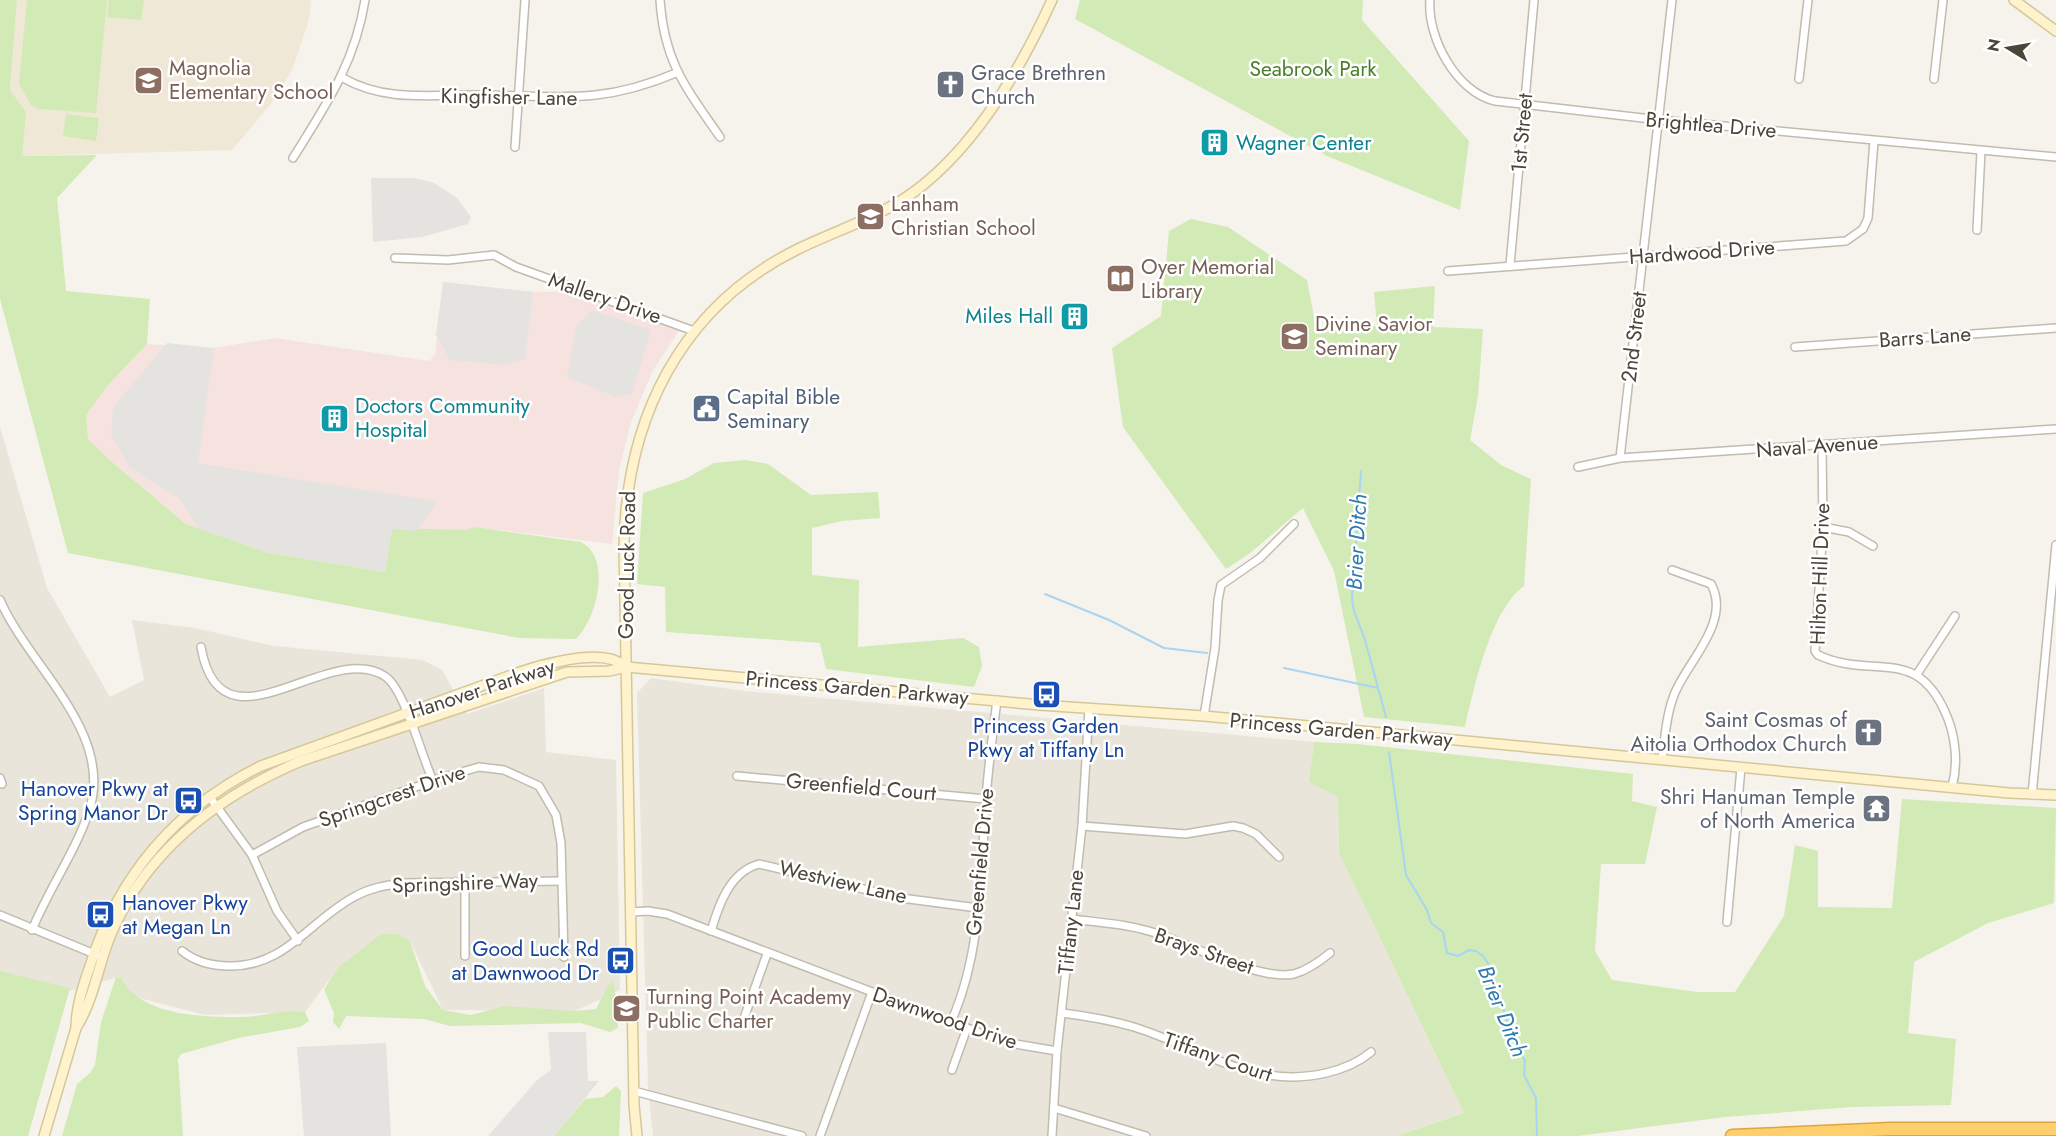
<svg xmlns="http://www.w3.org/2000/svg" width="2056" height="1136" viewBox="0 0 2056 1136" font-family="Jost,sans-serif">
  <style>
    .residential { fill: #eae5da }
    .education { fill: #efe8d6 }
    .medical { fill: #f6e3e0 }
    .green { fill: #d2eab5 }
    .parking { fill: #e5e3e0 }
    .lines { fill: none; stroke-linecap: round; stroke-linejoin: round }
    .stream { stroke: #a9d4f2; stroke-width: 2 }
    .street-casing { stroke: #c2bbae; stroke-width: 10 }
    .secondary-casing { stroke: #d6c79b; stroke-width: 12 }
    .highway-casing { stroke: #e0a43c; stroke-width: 15 }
    .street { stroke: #fff; stroke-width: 7 }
    .secondary { stroke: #fff3cd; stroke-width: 9 }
    .highway { stroke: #ffcf6e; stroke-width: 12 }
    .labels { text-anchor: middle; stroke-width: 5; stroke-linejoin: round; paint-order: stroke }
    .education-label { font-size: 21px; fill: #785e54; stroke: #fff; text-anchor: start }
    .park-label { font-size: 21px; fill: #4a7f2a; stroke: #fff }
    .worship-label { font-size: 21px; fill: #5b616d; stroke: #fff; text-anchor: end }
    .street-label { font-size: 21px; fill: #4b4439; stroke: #fff }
    .culture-label { font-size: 21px; fill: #0d838f; stroke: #fff; text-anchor: start }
    .service-label { font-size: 21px; fill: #4e5e75; stroke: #fff; text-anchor: start }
    .transit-label { font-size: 21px; fill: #164399; stroke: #fff; text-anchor: end }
    .water-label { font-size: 22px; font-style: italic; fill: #2e7ab2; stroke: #fff }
  </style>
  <rect width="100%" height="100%" fill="#f6f3ec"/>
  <g class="residential">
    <path d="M0,427L47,588L110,697L144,680L132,620L195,628L274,646L423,660L442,670L467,714L544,688L546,752L616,760L620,990L575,1011L443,1010L410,941L328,981L305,1012L205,1015L135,997L119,977L69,991L0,977Z"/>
    <path d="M651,678L745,691L1314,742L1309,782L1338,797L1339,853L1464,1113L1397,1136H653L648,1087L637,693Z"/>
  </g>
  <path class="education" d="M17,0H311L309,20L292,70L274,100L232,150L21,156L26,112L10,90Z"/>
  <path class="medical" d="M443,282L533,292L585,291L682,326L652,372L630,425L619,471L612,544L475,527L465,530L416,531L266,552L186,524L112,462L88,439L86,415L108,385L147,344L214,348L275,338L429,361L435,355Z"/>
  <g class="green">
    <path d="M0,0H17L10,90L26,112L22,156L97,155L57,198L66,291L150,299L147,344L108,385L86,415L88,439L112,462L186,524L266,552L385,572L392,528L465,530L475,527L581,542C612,557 597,619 576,639L519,638L68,553L0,299Z"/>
    <path d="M27,0H107L96,113L38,109L31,105L19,84Z"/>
    <path d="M109,0H144L141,20L107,17Z"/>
    <path d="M1080,0H1363L1362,20L1469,141L1460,210L1327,156L1075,19Z"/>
    <path d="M66,114L99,118L96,141L63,136Z"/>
    <path d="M1191,219L1228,227L1307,280L1317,333L1377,326L1374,292L1435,286L1433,327L1483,329L1478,396L1470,440L1501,465L1531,479L1524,586C1491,609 1474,688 1465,727L1364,717L1334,571L1303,508L1249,554L1226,569L1123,427L1112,348L1161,316L1169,231Z"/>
    <path d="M745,460L768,464L811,495L878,492L880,518L842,521L812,528V575L859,580L858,647L963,638L979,647L982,666L974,687L826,669L820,643L666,632L665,587L637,584L643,493L685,479L714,463Z"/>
    <path d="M1314,742L1358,744L1633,774L1632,801L1657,807L1645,864H1601L1595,951L1612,980L1697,992H1735L1784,916L1795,845L1818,851V907L1892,908L1902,799L2056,808L2054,903L1988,923L1914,962L1908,1033L1956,1039L1951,1105L1852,1107L1725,1117L1578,1136H1397L1464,1113L1339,853L1338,797L1309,782Z"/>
    <path d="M381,934H397L410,941L425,986L443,1010L471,1015L505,1006L575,1011L596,1009L607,987L614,981L618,1028L610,1032L581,1023L450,1026L424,1019L346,1016L339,1029L333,1022L334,1013L324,989L339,967Z"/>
    <path d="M0,971L70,988L28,1136H0Z"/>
    <path d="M116,977L121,978C141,1016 202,1017 240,1017C263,1017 282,1009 305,1012L309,1021L300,1027L238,1038L181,1054L178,1059L183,1136H62L77,1084L90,1073L95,1065L101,1022Z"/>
    <path d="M616,1086L621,1091L619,1136H554L585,1099L603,1097Z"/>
  </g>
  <g class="parking">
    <path d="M371,178H415L434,183L457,198L471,217L468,224L422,237L373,242Z"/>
    <path d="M443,282L533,292L525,359L504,365L450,360L436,335Z"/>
    <path d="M592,310L651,330L632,394L616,397L567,377L576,327Z"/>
    <path d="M167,343L214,348L198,463L438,502L416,531L392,529L385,572L266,552L198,528L180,499L130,468L111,435L113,408Z"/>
    <path d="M548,1032H586L588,1081H599L554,1136H488L537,1080L551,1070Z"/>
    <path d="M386,1043L391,1136H304L297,1047Z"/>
  </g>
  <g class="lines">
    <g class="stream">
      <path d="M1361,471L1352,599L1354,611L1365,640L1386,717"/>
      <path d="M1045,594L1109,620L1164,648L1207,653"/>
      <path d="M1284,668L1378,688"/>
      <path d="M1389,752L1406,875L1427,910L1431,923L1443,932L1447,953L1458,956L1469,950L1476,951L1483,956L1491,968L1512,1037L1525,1061L1524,1075L1536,1098L1537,1136"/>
    </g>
    <defs>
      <g id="street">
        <path d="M660,0C664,62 686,88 720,137"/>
        <path d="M1430,0C1427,37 1456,92 1495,101L1660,120L2056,157"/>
        <path d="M343,78C387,103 433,94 482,95C560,96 600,105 676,73"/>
        <path d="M1799,79L1808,0"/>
        <path d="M1934,79L1943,0"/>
        <path d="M515,147L525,0"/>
        <path d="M293,158C326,105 355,63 365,0"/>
        <path d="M1977,230L1981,151"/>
        <path d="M395,258L448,260L494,255L516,267L694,331"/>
        <path d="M1510,265L1534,0"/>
        <path d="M1448,271L1846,241L1863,229L1868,218L1874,141"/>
        <path d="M1795,347L2056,328"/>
        <path d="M1822,446L1823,527L1815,651L1818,655C1874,681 1918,642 1948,719C1956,740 1958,765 1952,787"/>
        <path d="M1620,458L1672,0"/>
        <path d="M1578,467L1620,458L2056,429"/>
        <path d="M1823,527L1849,532L1873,546"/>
        <path d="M0,600C29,667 115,732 89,811C76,851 48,890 32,930"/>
        <path d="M201,647C221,761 330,637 386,677C405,691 422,757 433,781"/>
        <path d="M1917,674L1955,616"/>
        <path d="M1204,716L1215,648L1218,600L1221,585L1260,558L1294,524"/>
        <path d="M1662,760C1665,738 1666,716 1674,695C1686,663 1732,622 1711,584L1672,570"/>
        <path d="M737,776L986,799"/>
        <path d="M0,778L2,784"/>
        <path d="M2032,795L2056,545"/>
        <path d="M209,796L252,855L277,911L298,941"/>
        <path d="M1082,826L1185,834L1233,826L1243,828L1256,834L1279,857"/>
        <path d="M252,855L303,827L444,777L479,767L504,770L539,786L556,815L561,843L564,957"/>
        <path d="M631,912L648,911L667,914L980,1033L1015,1044L1057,1051"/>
        <path d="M0,915L97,955"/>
        <path d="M1072,919C1101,923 1130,924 1158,934C1192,945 1260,981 1294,974C1308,970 1319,962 1330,953"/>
        <path d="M1727,922L1741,768"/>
        <path d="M711,931C719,904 730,872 759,864L901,898L978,908"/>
        <path d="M182,951C196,962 211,966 229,966C284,967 308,923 352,898C369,888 386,885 405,883L561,881"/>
        <path d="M465,956V883"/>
        <path d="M1062,1013C1086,1016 1110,1020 1134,1027C1201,1048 1253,1090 1326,1073C1343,1069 1358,1063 1371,1052"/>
        <path d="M743,1021L767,954"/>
        <path d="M951,1022C982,953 980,874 986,800C988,767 993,733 997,700"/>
        <path d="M952,1070L967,1028"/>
        <path d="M634,1091L802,1136"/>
        <path d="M1054,1108L1146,1136"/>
        <path d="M820,1136L872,992"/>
        <path d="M1052,1136L1057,1051L1082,826L1089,709"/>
      </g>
      <g id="secondary">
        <path d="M2014,0L2056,31"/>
        <path d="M76,1028C94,1000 98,965 111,934C147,850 218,796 301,761L567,672L609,671L627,667L1039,705L1204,716L2009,793L2056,795"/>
        <path d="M44,1136L76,1028C76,1007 83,986 90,966C118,876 176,808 261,766L517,673C540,665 585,653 610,659C615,660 622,664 627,667"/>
        <path d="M637,1136L634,1105L624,546C626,419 680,307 798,249C841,228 885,216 923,185C980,139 1022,66 1052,0"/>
      </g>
      <path id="highway" d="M1732,1136L1891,1129H2056"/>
    </defs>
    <use href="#street" class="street-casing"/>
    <use href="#secondary" class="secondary-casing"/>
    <use href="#highway" class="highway-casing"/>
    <use href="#street" class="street"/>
    <use href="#secondary" class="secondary"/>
    <use href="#highway" class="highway"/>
  </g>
  <defs>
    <symbol id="school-square" viewBox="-11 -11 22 22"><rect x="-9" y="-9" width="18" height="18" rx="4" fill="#8d6e63" stroke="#fff"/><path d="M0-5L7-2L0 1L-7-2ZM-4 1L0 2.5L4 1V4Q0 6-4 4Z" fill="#fff"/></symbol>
    <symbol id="church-square" viewBox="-11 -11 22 22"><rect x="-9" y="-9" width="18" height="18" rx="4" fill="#6b7280" stroke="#fff"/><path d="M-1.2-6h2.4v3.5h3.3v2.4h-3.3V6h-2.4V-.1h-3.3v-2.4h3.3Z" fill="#fff"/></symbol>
    <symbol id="building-square" viewBox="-11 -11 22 22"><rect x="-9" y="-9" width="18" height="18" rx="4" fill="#0f9aa8" stroke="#fff"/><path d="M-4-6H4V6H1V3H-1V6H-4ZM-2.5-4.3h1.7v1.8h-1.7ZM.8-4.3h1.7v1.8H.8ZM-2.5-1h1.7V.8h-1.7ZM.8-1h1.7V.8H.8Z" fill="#fff"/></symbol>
    <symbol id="library-square" viewBox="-11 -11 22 22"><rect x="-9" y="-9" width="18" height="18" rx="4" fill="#8d6e63" stroke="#fff"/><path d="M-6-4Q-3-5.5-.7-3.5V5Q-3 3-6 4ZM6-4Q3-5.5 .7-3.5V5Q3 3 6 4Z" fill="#fff"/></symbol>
    <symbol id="civic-square" viewBox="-11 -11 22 22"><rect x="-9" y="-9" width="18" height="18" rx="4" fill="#5c6f8a" stroke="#fff"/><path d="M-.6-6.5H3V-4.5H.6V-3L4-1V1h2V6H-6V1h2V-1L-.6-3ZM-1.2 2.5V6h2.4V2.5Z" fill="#fff"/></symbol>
    <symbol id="bus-square" viewBox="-11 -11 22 22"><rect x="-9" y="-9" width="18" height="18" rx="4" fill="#1a4fb4" stroke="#fff"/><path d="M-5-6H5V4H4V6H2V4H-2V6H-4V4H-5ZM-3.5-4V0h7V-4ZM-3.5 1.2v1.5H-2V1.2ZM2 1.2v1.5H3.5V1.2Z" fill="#fff"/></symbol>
    <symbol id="temple-square" viewBox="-11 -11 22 22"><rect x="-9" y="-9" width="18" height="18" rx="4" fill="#6b7280" stroke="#fff"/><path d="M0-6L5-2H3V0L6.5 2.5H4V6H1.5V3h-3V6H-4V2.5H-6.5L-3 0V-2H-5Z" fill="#fff"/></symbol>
  </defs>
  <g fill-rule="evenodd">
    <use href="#school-square" x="132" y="64" width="33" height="33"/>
    <use href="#church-square" x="934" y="68" width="33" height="33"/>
    <use href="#building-square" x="1198" y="126" width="33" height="33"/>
    <use href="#school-square" x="854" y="200" width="33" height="33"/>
    <use href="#library-square" x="1104" y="262" width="33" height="33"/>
    <use href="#building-square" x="1058" y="300" width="33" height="33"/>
    <use href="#school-square" x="1278" y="320" width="33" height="33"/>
    <use href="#civic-square" x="690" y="392" width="33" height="33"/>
    <use href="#building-square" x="318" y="402" width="33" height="33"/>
    <use href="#bus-square" x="1030" y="678" width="33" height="33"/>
    <use href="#church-square" x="1852" y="716" width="33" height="33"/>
    <use href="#bus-square" x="172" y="784" width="33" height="33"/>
    <use href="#temple-square" x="1860" y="792" width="33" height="33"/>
    <use href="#bus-square" x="84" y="898" width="33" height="33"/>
    <use href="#bus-square" x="604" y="944" width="33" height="33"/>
    <use href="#school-square" x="610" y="992" width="33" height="33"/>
  </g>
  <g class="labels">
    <g class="education-label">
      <text x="169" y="75">Magnolia<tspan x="169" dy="24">Elementary School</tspan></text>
      <text x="891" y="211">Lanham<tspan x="891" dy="24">Christian School</tspan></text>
      <text x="1141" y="274">Oyer Memorial<tspan x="1141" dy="24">Library</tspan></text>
      <text x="1315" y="331">Divine Savior<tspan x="1315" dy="24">Seminary</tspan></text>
      <text x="647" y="1004">Turning Point Academy<tspan x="647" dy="24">Public Charter</tspan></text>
    </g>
    <g class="park-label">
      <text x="1313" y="76">Seabrook Park</text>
    </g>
    <g class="worship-label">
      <text x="971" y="80" text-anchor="start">Grace Brethren<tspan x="971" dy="24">Church</tspan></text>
      <text x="1847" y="727">Saint Cosmas of<tspan x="1847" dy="24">Aitolia Orthodox Church</tspan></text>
      <text x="1855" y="804">Shri Hanuman Temple<tspan x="1855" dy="24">of North America</tspan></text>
    </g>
    <g class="street-label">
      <text transform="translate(509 97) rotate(1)" y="7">Kingfisher Lane</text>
      <text transform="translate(1711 125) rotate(5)" y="7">Brightlea Drive</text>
      <text transform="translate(1522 133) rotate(-85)" y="7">1st Street</text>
      <text transform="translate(1702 252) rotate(-4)" y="7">Hardwood Drive</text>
      <text transform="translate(605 298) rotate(19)" y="7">Mallery Drive</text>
      <text transform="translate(1634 337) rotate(-83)" y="7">2nd Street</text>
      <text transform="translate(1925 337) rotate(-4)" y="7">Barrs Lane</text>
      <text transform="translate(1817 446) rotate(-4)" y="7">Naval Avenue</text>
      <text transform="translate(627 565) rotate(-89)" y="7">Good Luck Road</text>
      <text transform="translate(1820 574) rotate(-88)" y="7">Hilton Hill Drive</text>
      <text transform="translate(857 688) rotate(5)" y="7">Princess Garden Parkway</text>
      <text transform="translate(482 689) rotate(-18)" y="7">Hanover Parkway</text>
      <text transform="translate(1341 730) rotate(5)" y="7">Princess Garden Parkway</text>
      <text transform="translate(861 787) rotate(5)" y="7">Greenfield Court</text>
      <text transform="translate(392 796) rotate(-19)" y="7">Springcrest Drive</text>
      <text transform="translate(980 862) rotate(-85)" y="7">Greenfield Drive</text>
      <text transform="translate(843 882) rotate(13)" y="7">Westview Lane</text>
      <text transform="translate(465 883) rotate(-2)" y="7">Springshire Way</text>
      <text transform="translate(1071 922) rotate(-84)" y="7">Tiffany Lane</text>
      <text transform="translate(1204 951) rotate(19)" y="7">Brays Street</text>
      <text transform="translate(945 1018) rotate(19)" y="7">Dawnwood Drive</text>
      <text transform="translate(1218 1057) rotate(19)" y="7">Tiffany Court</text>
    </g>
    <g class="culture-label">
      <text x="1236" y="150">Wagner Center</text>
      <text x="1053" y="323" text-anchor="end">Miles Hall</text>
      <text x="355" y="413">Doctors Community<tspan x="355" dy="24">Hospital</tspan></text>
    </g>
    <g class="service-label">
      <text x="727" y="404">Capital Bible<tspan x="727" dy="24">Seminary</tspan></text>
    </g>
    <g class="transit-label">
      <text x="1046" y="733" text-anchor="middle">Princess Garden<tspan x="1046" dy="24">Pkwy at Tiffany Ln</tspan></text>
      <text x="168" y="796">Hanover Pkwy at<tspan x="168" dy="24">Spring Manor Dr</tspan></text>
      <text x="122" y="910" text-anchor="start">Hanover Pkwy<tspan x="122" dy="24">at Megan Ln</tspan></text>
      <text x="599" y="956">Good Luck Rd<tspan x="599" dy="24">at Dawnwood Dr</tspan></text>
    </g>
    <g class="water-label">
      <text transform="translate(1356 542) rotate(-87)" y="8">Brier Ditch</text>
      <text transform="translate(1503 1011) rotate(68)" y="8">Brier Ditch</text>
    </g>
  </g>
  <g transform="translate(2008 48) rotate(281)" stroke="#ffffff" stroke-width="4.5" paint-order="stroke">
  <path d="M0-4.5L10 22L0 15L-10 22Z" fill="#4b4439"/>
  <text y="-9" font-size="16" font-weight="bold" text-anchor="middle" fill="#4b4439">N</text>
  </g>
</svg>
